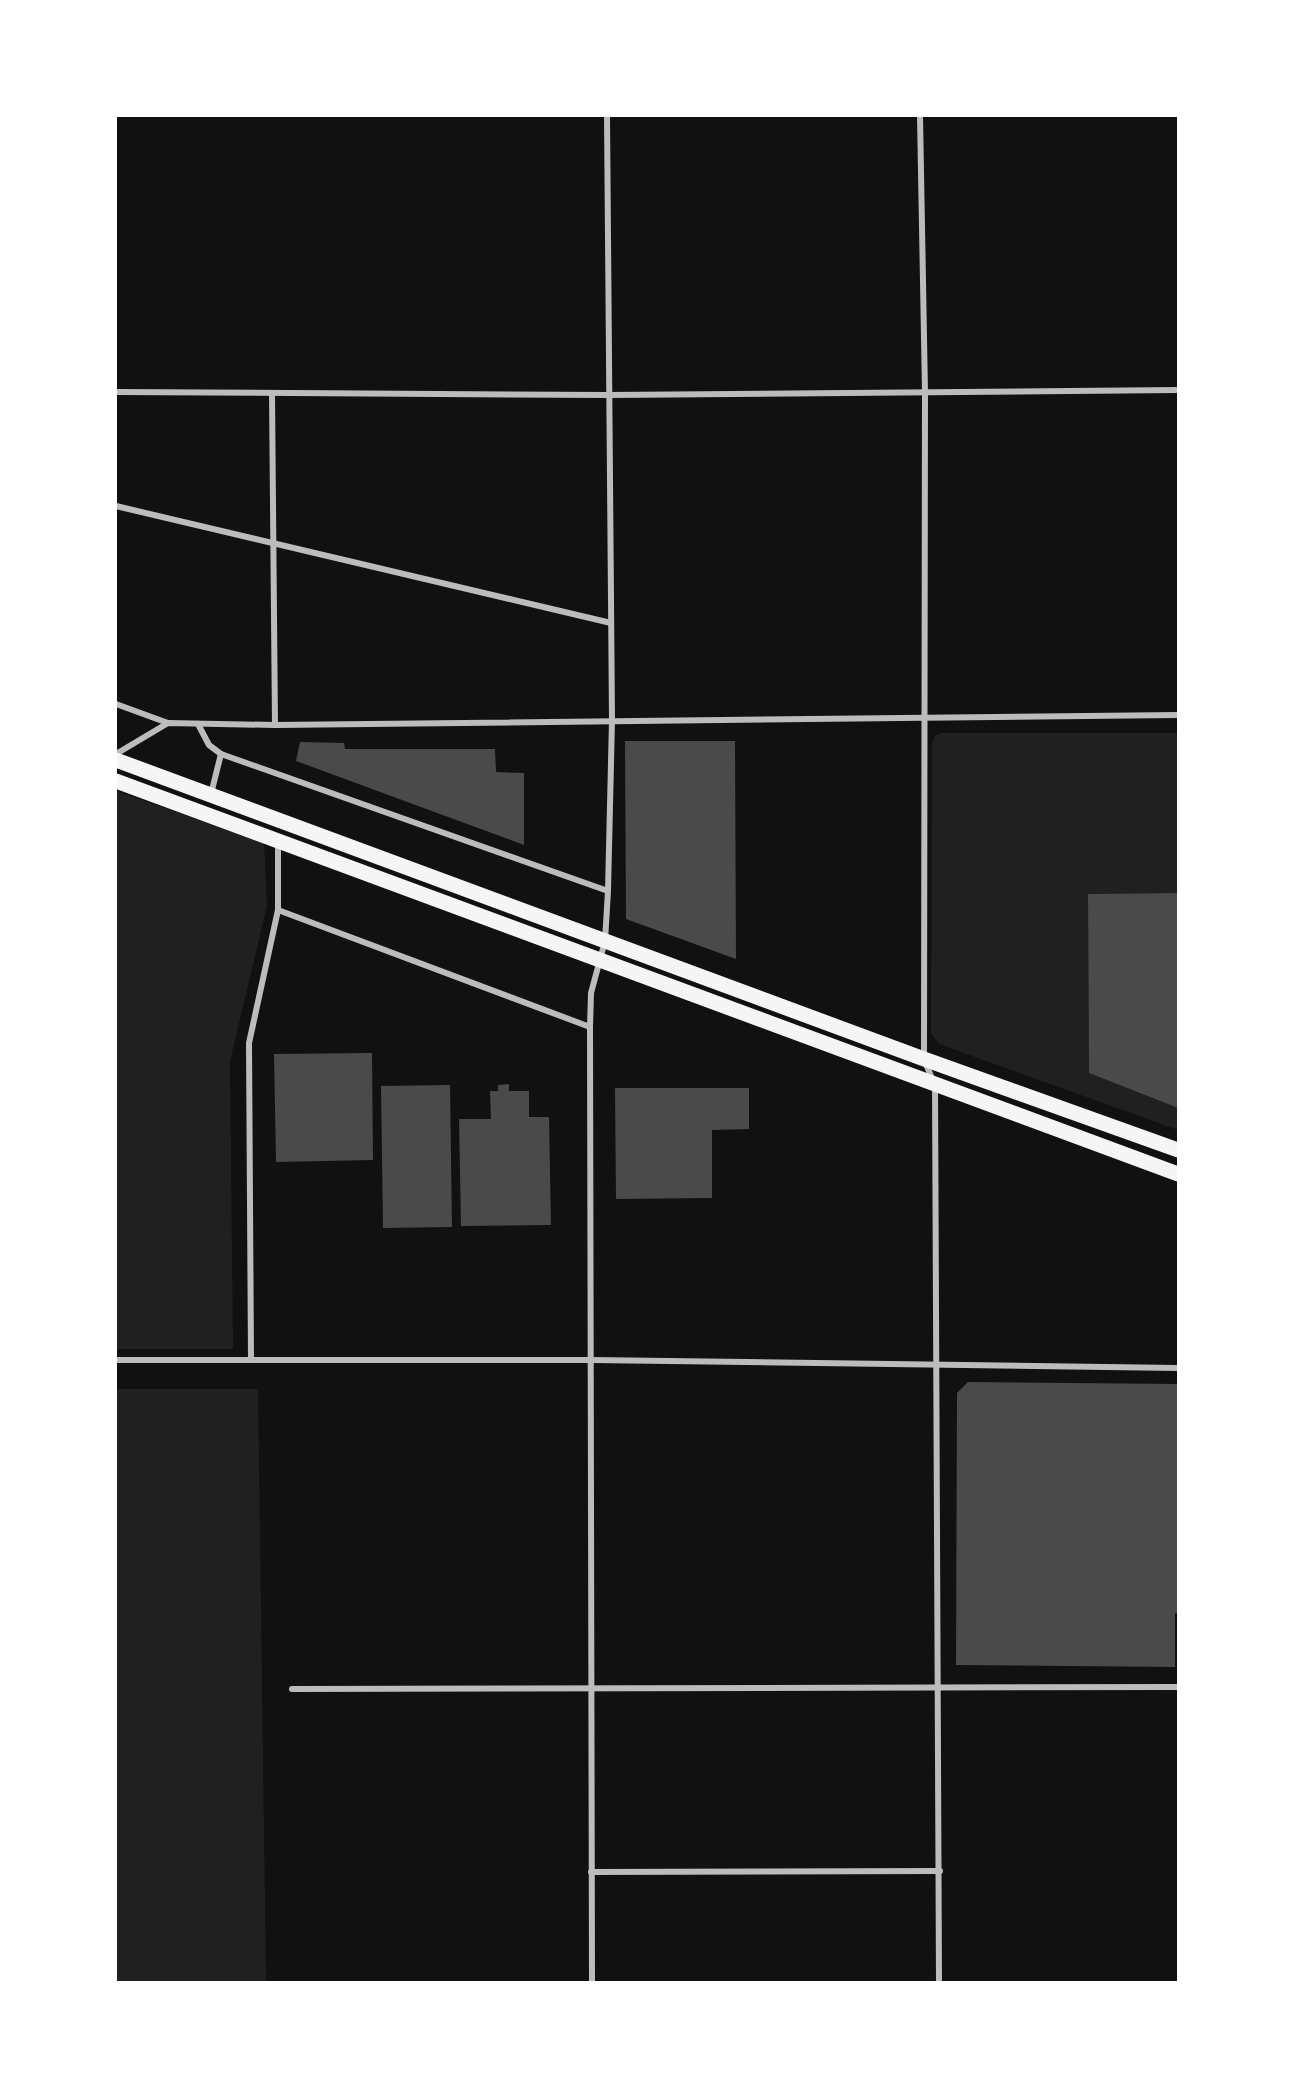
<svg xmlns="http://www.w3.org/2000/svg" width="1294" height="2098" viewBox="0 0 1294 2098" font-family="'Exo 2',sans-serif">
  <style>
    .green { fill: #202020 }
    .building { fill: #4a4a4a }
    .lines { fill: none; stroke-linecap: round; stroke-linejoin: round }
    .minor { stroke: #bcbcbc; stroke-width: 6 }
    .primary { stroke: #f5f5f5; stroke-width: 15 }
  </style>
  <rect width="100%" height="100%" fill="#111"/>
  <g class="green">
    <path d="M941,733H1178V893L1088,894L1089,1073L1178,1108V1130L939,1044L931,1033L932,743L935,736Z"/>
    <path d="M116,791L264,843L267,906L230,1061L233,1349H116Z"/>
    <path d="M116,1389H258L266,1982H116Z"/>
  </g>
  <g class="building">
    <path d="M625,741H735L736,959L626,919Z"/>
    <path d="M300,742L344,743L345,749H495L496,772L524,773V845L296,761Z"/>
    <path d="M1178,893V1108L1089,1073L1088,894Z"/>
    <path d="M372,1053L373,1160L276,1162L274,1054Z"/>
    <path d="M509,1084V1091H529V1117H549L551,1225L461,1226L459,1119H491L490,1091H498V1085Z"/>
    <path d="M450,1085L452,1227L383,1228L381,1086Z"/>
    <path d="M615,1088H749V1129L712,1130V1198L616,1199Z"/>
    <path d="M968,1382L1178,1384V1613H1175V1667L956,1665L957,1393Z"/>
  </g>
  <g class="lines">
    <g class="minor">
      <path d="M920,116L925,392L924,1059L935,1086L939,1982"/>
      <path d="M116,392L609,395L1178,390"/>
      <path d="M272,394L275,725"/>
      <path d="M116,506L611,623"/>
      <path d="M116,704L168,723"/>
      <path d="M198,724L209,745L221,754L608,891"/>
      <path d="M116,754L168,723L275,725L1178,715"/>
      <path d="M211,794L221,754"/>
      <path d="M278,910L590,1027"/>
      <path d="M116,1360H592L1178,1368"/>
      <path d="M251,1360L249,1043L278,910V841"/>
      <path d="M292,1689L1178,1687"/>
      <path d="M591,1872L940,1871"/>
      <path d="M592,1982L590,1027L591,993L605,941L608,891L612,720L607,116"/>
    </g>
    <g class="primary">
      <path d="M116,760L924,1059L1178,1150"/>
      <path d="M116,781L1178,1174"/>
    </g>
  </g>
  <rect width="1294" height="2098" fill="none" stroke="#ffffff" stroke-width="234"/>
</svg>
